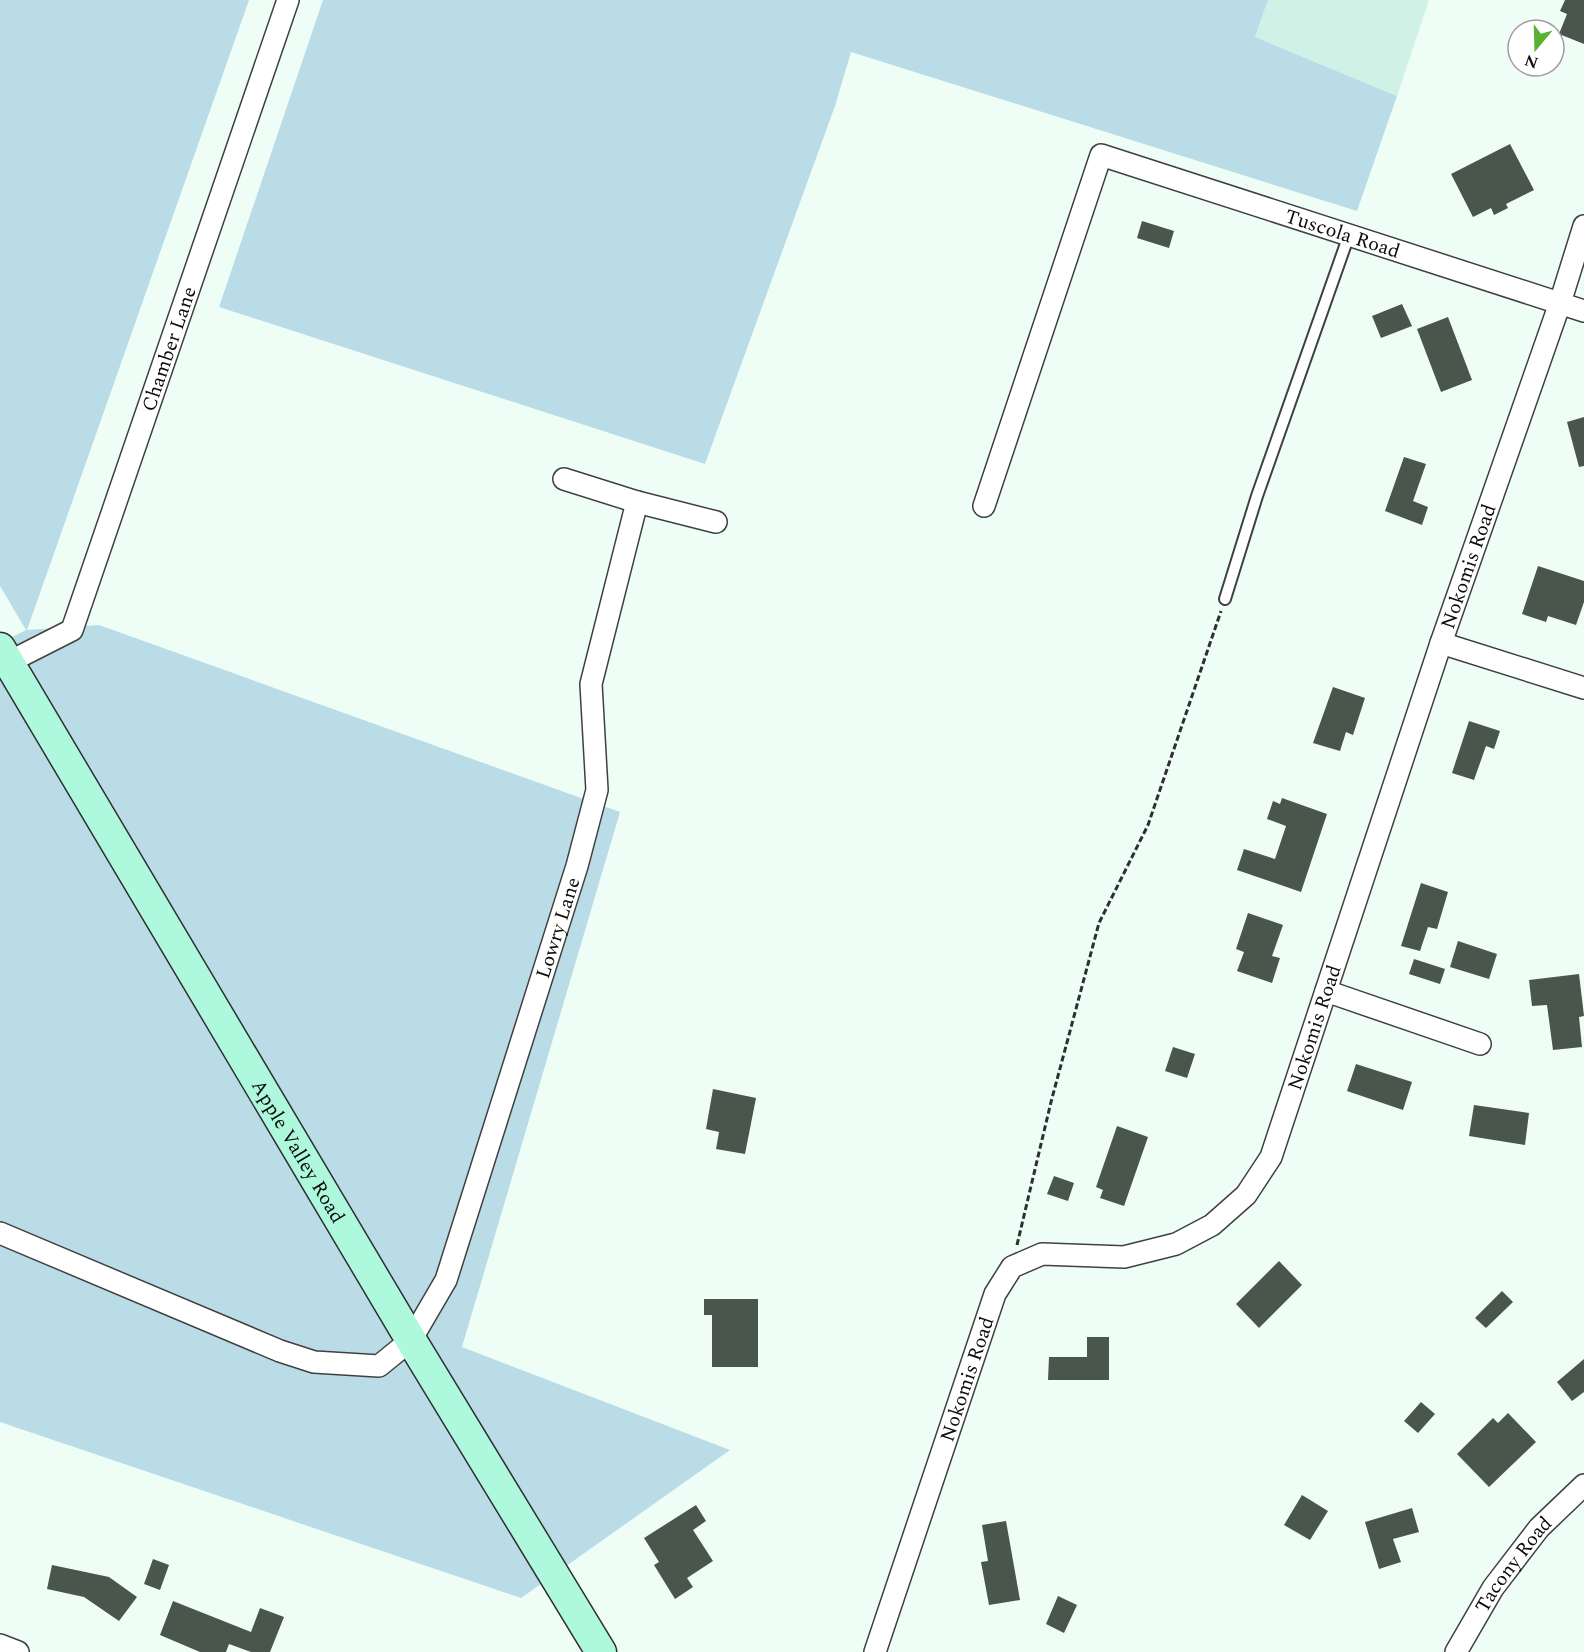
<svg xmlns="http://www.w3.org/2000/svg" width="1584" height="1652" viewBox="0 0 1584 1652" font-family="Spectral,serif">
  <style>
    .farmland { fill: #d0f2e6 }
    .green { fill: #badce6 }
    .building { fill: #4a554b }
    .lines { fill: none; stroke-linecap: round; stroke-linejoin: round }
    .service-casing { stroke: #404040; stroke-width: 14 }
    .minor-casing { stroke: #404040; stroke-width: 24 }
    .secondary-casing { stroke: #2f2f2f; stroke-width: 33 }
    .path { stroke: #2f2f2f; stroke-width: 3; stroke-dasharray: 6 3; stroke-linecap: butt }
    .service { stroke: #fff; stroke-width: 10 }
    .minor { stroke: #fff; stroke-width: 21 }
    .secondary { stroke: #aef9dd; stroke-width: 30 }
    .labels { text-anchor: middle; stroke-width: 6; stroke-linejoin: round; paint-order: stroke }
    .street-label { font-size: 20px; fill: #0d0d0d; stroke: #fff }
  </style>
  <rect width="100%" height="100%" fill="#eefef7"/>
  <path class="farmland" d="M1268,0H1429L1397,96L1255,37Z"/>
  <g class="green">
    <path d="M0,0H249L27,630L99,625L620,812L462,1347L730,1450L521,1598L0,1422V643L26,630L0,586Z"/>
    <path d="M323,0H1268L1255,37L1397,96L1357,211L851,52L835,106L705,464L219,307Z"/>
  </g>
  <g class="building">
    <path d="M1565,0H1584V44L1559,34L1567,14L1560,11Z"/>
    <path d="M1510,144L1534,190L1506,204L1508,208L1494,215L1491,208L1473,217L1451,174Z"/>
    <path d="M1142,221L1174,231L1169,248L1137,238Z"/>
    <path d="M1402,304L1412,326L1381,338L1372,316Z"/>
    <path d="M1448,317L1472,380L1441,392L1417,329Z"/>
    <path d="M1584,417V466L1579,467L1567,422Z"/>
    <path d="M1404,457L1426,464L1413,501L1428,507L1422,525L1385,511Z"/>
    <path d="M1538,566L1584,581V602L1576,625L1548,616L1546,622L1522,614Z"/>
    <path d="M1333,687L1365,698L1353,735L1346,732L1340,751L1313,743Z"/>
    <path d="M1469,721L1500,731L1494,749L1486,746L1474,780L1452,773Z"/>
    <path d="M1282,798L1327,814L1301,892L1237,870L1244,849L1275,859L1286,826L1267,819L1273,801L1280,804Z"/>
    <path d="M1421,883L1448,892L1437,929L1428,927L1420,951L1401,946Z"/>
    <path d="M1248,913L1283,925L1272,956L1280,958L1272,983L1237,971L1244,952L1236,949Z"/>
    <path d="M1458,941L1497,954L1489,979L1450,967Z"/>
    <path d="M1414,959L1445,969L1440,984L1409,974Z"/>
    <path d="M1579,974L1584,1016L1579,1017L1582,1047L1553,1050L1547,1005L1532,1006L1529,980Z"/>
    <path d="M1173,1047L1195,1054L1187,1078L1165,1071Z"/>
    <path d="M1356,1064L1412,1082L1403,1110L1347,1091Z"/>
    <path d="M713,1089L756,1098L745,1154L716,1149L719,1132L706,1129Z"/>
    <path d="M1474,1105L1529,1113L1525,1145L1469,1136Z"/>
    <path d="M1117,1126L1148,1137L1124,1206L1100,1198L1103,1190L1096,1187Z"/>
    <path d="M1054,1176L1074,1183L1068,1201L1047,1194Z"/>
    <path d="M1279,1261L1302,1285L1259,1328L1236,1304Z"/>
    <path d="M1502,1291L1513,1302L1486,1328L1475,1318Z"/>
    <path d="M704,1299H758V1367H712V1315H704Z"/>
    <path d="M1087,1337H1109V1380H1048L1049,1357H1087Z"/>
    <path d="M1584,1359V1392L1572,1401L1557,1382Z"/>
    <path d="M1421,1402L1435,1414L1418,1433L1404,1421Z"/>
    <path d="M1508,1413L1536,1442L1489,1487L1457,1454L1493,1418L1498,1423Z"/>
    <path d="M1302,1495L1328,1511L1310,1540L1284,1525Z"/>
    <path d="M696,1505L706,1521L693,1530L713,1561L687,1578L693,1587L675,1599L654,1565L659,1562L644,1538Z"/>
    <path d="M1412,1508L1419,1532L1393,1539L1401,1562L1379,1569L1365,1522Z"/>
    <path d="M1006,1521L1020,1600L989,1605L981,1562L988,1561L982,1525Z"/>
    <path d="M153,1559L169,1565L160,1590L144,1584Z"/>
    <path d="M52,1565L109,1577L137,1597L119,1621L84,1597L47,1589Z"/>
    <path d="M1058,1596L1077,1605L1064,1633L1046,1624Z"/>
    <path d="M173,1601L251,1632L260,1608L284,1617L270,1652H251L229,1644L226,1652H200L160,1635Z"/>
  </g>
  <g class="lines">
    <defs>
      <path id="service" d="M1225,599L1257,496L1349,235"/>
      <g id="minor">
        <path d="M564,479L637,502L716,522"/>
        <path id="s1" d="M984,506L1101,155L1584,311"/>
        <path d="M1441,643L1584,688"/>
        <path id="s2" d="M9,662L72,630L288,0"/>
        <path d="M1326,991L1480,1044"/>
        <path id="s3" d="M0,1233L280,1351L314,1362L379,1366L411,1340L446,1280L577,866L597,790L591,684L637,502"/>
        <path d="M0,1645L18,1652"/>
        <path id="s4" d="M875,1652L995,1294L1012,1267L1042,1254L1124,1257L1176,1244L1212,1225L1246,1195L1271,1157L1441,643L1560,303L1584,226"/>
        <path id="s5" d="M1456,1652L1493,1588L1539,1528L1584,1485"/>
      </g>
      <g id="secondary">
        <path id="s6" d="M0,648L411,1340L601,1652"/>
      </g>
    </defs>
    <use href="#service" class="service-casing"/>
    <use href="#minor" class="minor-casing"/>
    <use href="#secondary" class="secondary-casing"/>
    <path class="path" d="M1017,1245L1051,1102L1099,923L1148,825L1221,611"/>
    <use href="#service" class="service"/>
    <use href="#minor" class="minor"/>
    <use href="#secondary" class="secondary"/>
  </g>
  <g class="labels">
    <g class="street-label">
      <text dy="7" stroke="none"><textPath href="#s1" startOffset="624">Tuscola Road</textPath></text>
      <text dy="7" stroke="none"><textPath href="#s2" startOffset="368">Chamber Lane</textPath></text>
      <text dy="7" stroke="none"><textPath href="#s4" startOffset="1332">Nokomis Road</textPath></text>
      <text dy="7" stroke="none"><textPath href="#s3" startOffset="885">Lowry Lane</textPath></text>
      <text dy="7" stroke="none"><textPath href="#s4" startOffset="846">Nokomis Road</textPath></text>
      <text dy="7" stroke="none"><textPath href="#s6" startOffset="585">Apple Valley Road</textPath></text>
      <text dy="7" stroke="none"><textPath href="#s4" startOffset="288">Nokomis Road</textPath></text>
      <text dy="7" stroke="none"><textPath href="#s5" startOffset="105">Tacony Road</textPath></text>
    </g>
  </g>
  <g transform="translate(1536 48) rotate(199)"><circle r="28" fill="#ffffff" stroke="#9e9e9e" stroke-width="1.5"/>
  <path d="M0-4.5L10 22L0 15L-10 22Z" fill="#57b32f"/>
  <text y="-9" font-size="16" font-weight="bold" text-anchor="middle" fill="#0d0d0d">N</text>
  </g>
</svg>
